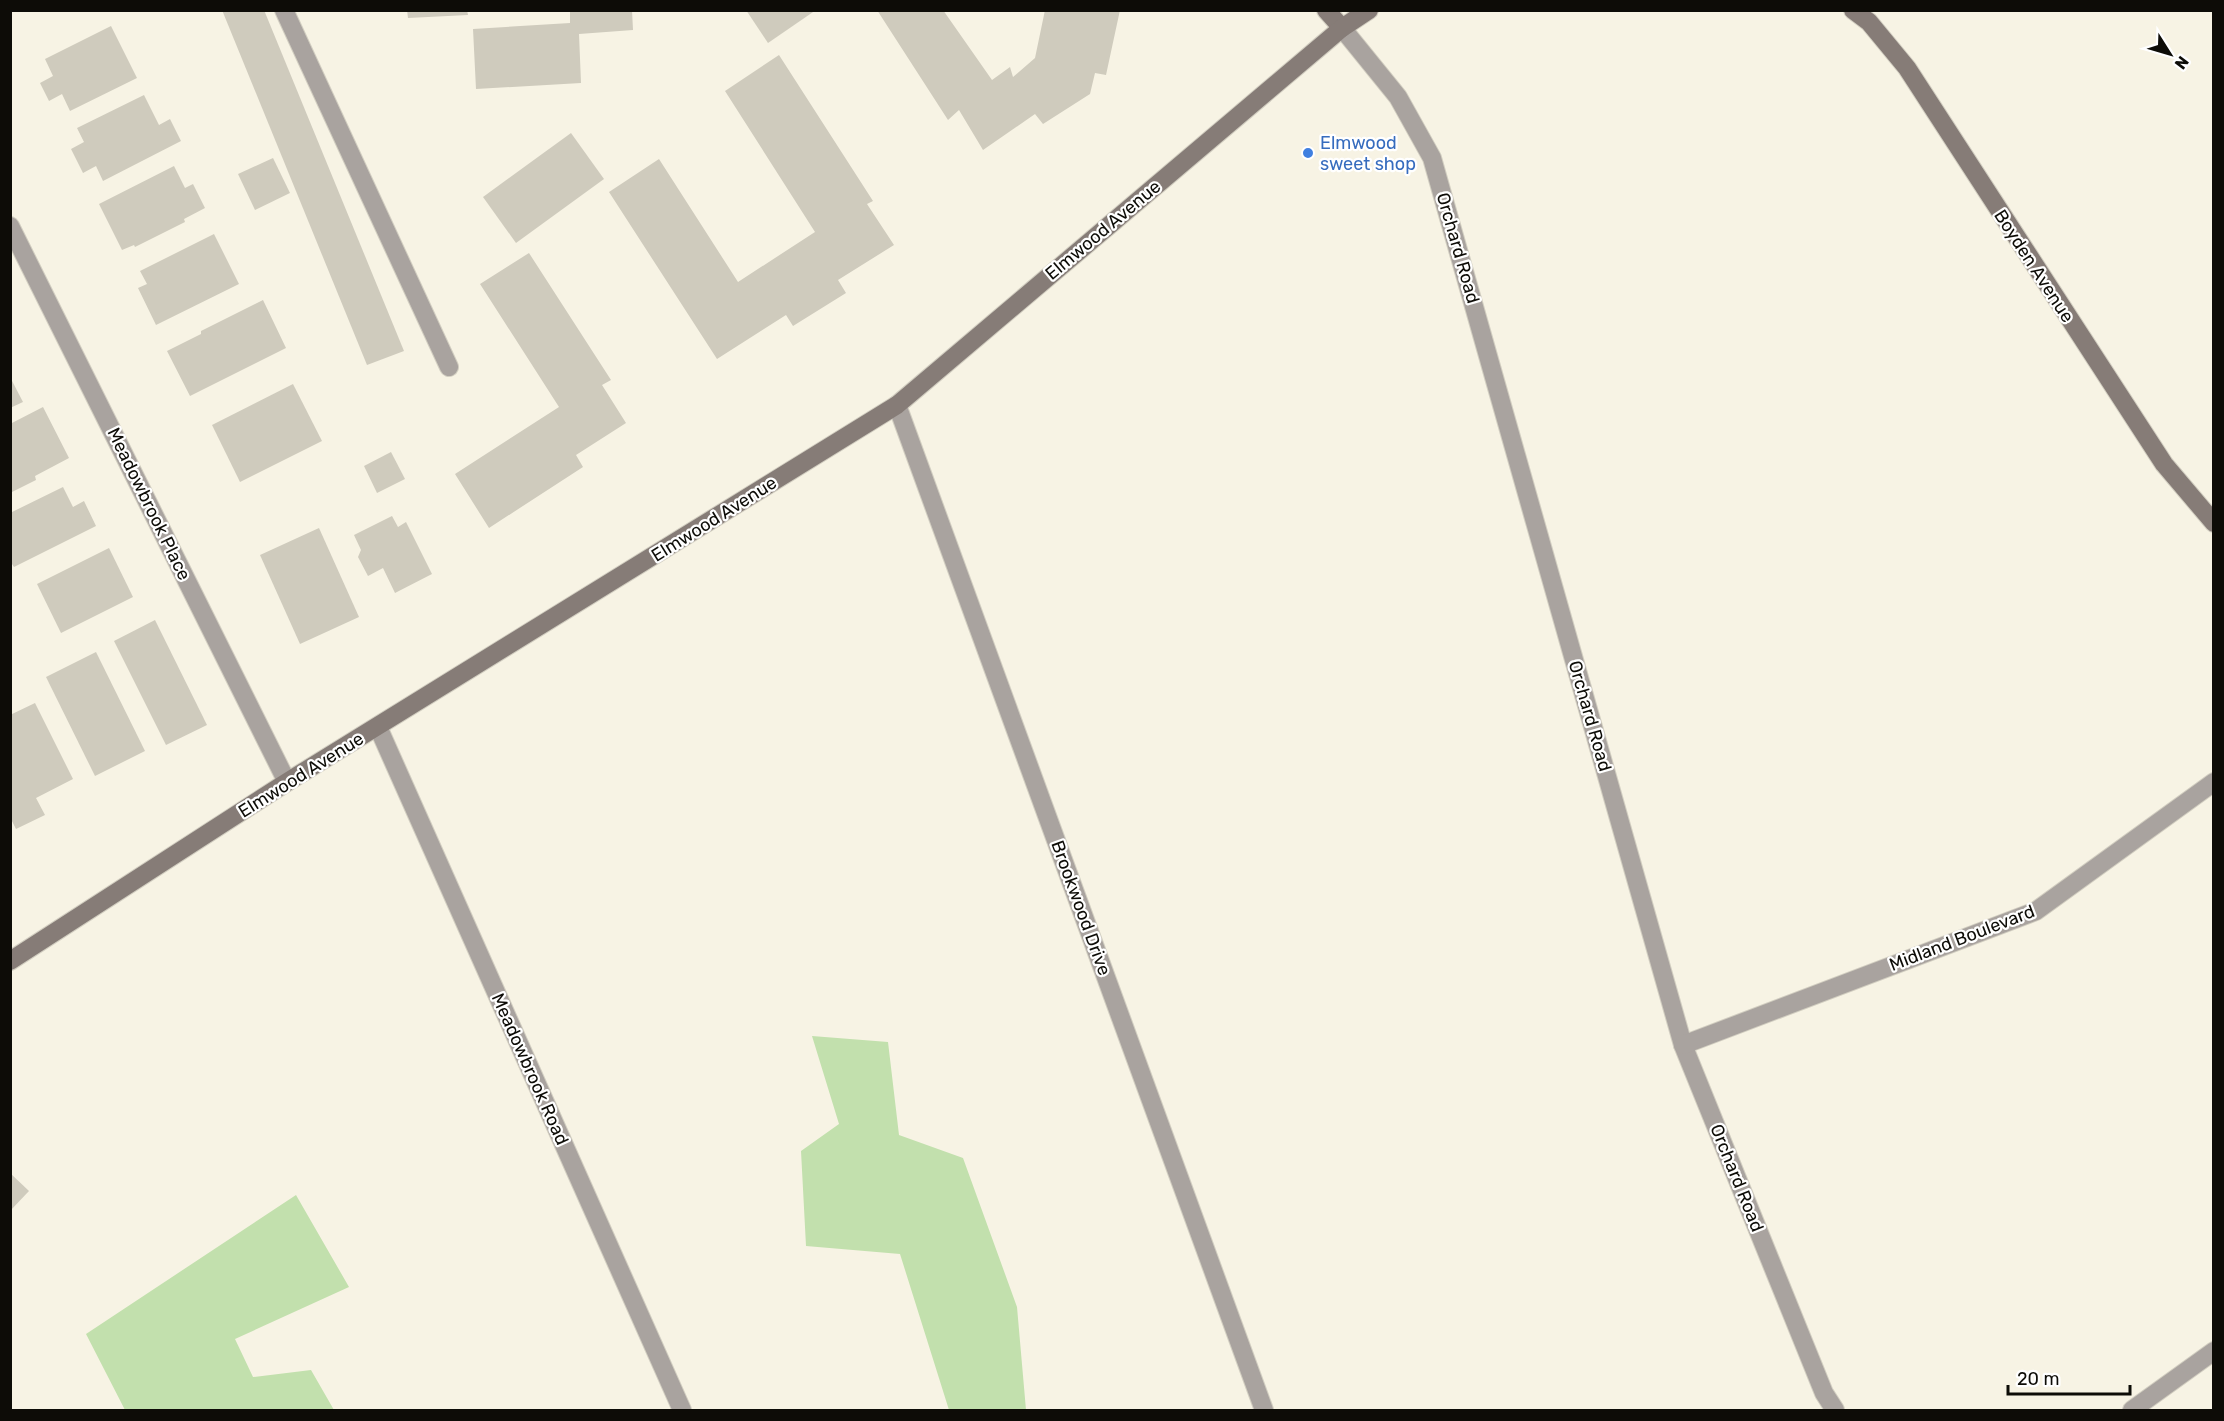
<svg xmlns="http://www.w3.org/2000/svg" width="2224" height="1421" viewBox="0 0 2224 1421" font-family="Rubik,sans-serif">
  <style>
    .green { fill: #c2e0ad }
    .building { fill: #cfcbbd }
    .lines { fill: none; stroke-linecap: round; stroke-linejoin: round }
    .lane-casing { stroke: #d2cec1; stroke-width: 20 }
    .street-casing { stroke: #d2cec1; stroke-width: 20 }
    .secondary-casing { stroke: #d2cec1; stroke-width: 20 }
    .lane { stroke: #a9a39f; stroke-width: 18 }
    .street { stroke: #a9a39f; stroke-width: 18 }
    .secondary { stroke: #867c77; stroke-width: 18 }
    .shop-dot { fill: #3f7fe0; stroke: #fff; stroke-width: 2 }
    .labels { text-anchor: middle; stroke-width: 4.5; stroke-linejoin: round; paint-order: stroke }
    .shop-label { font-size: 18px; fill: #366cbe; stroke: #fff; text-anchor: start }
    .street-label { font-size: 18px; fill: #0d0c07; stroke: #fff }
  </style>
  <rect width="100%" height="100%" fill="#f7f3e4"/>
  <g class="green">
    <path d="M812,1036L888,1042L899,1135L963,1158L1017,1307L1026,1410H949L900,1254L806,1246L801,1151L839,1124Z"/>
    <path d="M296,1195L349,1287L235,1339L253,1377L311,1370L334,1410H125L86,1334Z"/>
  </g>
  <g class="building">
    <path d="M222,10H264L404,351L367,365Z"/>
    <path d="M407,10H467L468,15L408,18Z"/>
    <path d="M570,10H632L633,30L579,34L581,83L476,89L473,29L570,23Z"/>
    <path d="M746,10H816L768,43Z"/>
    <path d="M877,10H943L992,80L1010,67L1013,77L1035,58L1045,10H1120L1106,75L1095,73L1090,94L1043,124L1035,114L983,150L959,110L948,120Z"/>
    <path d="M111,26L137,78L70,111L62,94L49,101L40,83L53,76L45,59Z"/>
    <path d="M779,55L873,201L867,204L894,245L838,280L846,293L793,326L786,315L717,359L609,192L659,159L738,282L815,232L725,91Z"/>
    <path d="M144,95L159,125L170,119L181,141L103,181L96,166L83,173L71,149L84,142L77,128Z"/>
    <path d="M571,133L604,179L516,243L483,197Z"/>
    <path d="M273,158L290,193L255,210L238,174Z"/>
    <path d="M174,166L185,188L193,184L205,208L184,219L185,222L135,247L134,245L122,250L99,204Z"/>
    <path d="M214,234L239,284L156,325L138,288L147,284L140,271Z"/>
    <path d="M529,253L611,380L602,385L626,423L576,455L583,467L489,528L455,474L559,407L480,284Z"/>
    <path d="M263,300L286,348L190,396L167,351L201,334V331Z"/>
    <path d="M10,377L23,402L10,408Z"/>
    <path d="M293,384L322,441L240,482L212,425Z"/>
    <path d="M43,407L69,458L35,476L36,480L10,493V424Z"/>
    <path d="M391,452L405,479L377,493L364,466Z"/>
    <path d="M63,487L73,507L84,501L96,526L14,567L10,561V513Z"/>
    <path d="M392,516L398,527L406,522L432,574L395,593L383,568L368,576L358,557L361,550L354,535Z"/>
    <path d="M319,528L359,617L300,644L260,555Z"/>
    <path d="M109,548L133,597L61,633L37,584Z"/>
    <path d="M155,620L207,725L166,745L114,641Z"/>
    <path d="M96,652L145,751L95,776L46,677Z"/>
    <path d="M35,703L73,779L36,798L45,815L16,829L10,817V715Z"/>
    <path d="M10,1173L29,1191L10,1211Z"/>
  </g>
  <g class="lines">
    <defs>
      <path id="lane" d="M284,10L449,367"/>
      <g id="street">
        <path d="M1342,28L1398,97L1432,158L1683,1045L1824,1393L1835,1410"/>
        <path d="M10,226L287,782"/>
        <path d="M897,405L1264,1410"/>
        <path d="M378,727L682,1410"/>
        <path d="M1683,1045L2036,911L2214,782"/>
        <path d="M2132,1410L2214,1351"/>
      </g>
      <g id="secondary">
        <path d="M1326,10L1342,28"/>
        <path d="M1853,10L1869,22L1907,68L2164,464L2214,523"/>
        <path d="M10,961L287,782L897,405L1342,28L1369,10"/>
      </g>
    </defs>
    <use href="#lane" class="lane-casing"/>
    <use href="#street" class="street-casing"/>
    <use href="#secondary" class="secondary-casing"/>
    <use href="#lane" class="lane"/>
    <use href="#street" class="street"/>
    <use href="#secondary" class="secondary"/>
  </g>
  <circle class="shop-dot" cx="1308" cy="153" r="6"/>
  <g class="labels">
    <g class="shop-label">
      <text x="1320" y="149">Elmwood<tspan x="1320" dy="21">sweet shop</tspan></text>
    </g>
    <g class="street-label">
      <text transform="translate(1103 230) rotate(-40)" y="6">Elmwood Avenue</text>
      <text transform="translate(1458 248) rotate(74)" y="6">Orchard Road</text>
      <text transform="translate(2034 266) rotate(57)" y="6">Boyden Avenue</text>
      <text transform="translate(149 504) rotate(64)" y="6">Meadowbrook Place</text>
      <text transform="translate(714 519) rotate(-32)" y="6">Elmwood Avenue</text>
      <text transform="translate(1590 716) rotate(74)" y="6">Orchard Road</text>
      <text transform="translate(301 775) rotate(-32)" y="6">Elmwood Avenue</text>
      <text transform="translate(1081 908) rotate(70)" y="6">Brookwood Drive</text>
      <text transform="translate(1962 938) rotate(-21)" y="6">Midland Boulevard</text>
      <text transform="translate(530 1069) rotate(66)" y="6">Meadowbrook Road</text>
      <text transform="translate(1737 1178) rotate(68)" y="6">Orchard Road</text>
    </g>
  </g>
  <rect width="2224" height="1421" fill="none" stroke="#0d0c07" stroke-width="24"/>
  <g transform="translate(2170 54) rotate(127)" stroke="#ffffff" stroke-width="4.5" paint-order="stroke">
  <path d="M0-4.5L10 22L0 15L-10 22Z" fill="#0d0c07"/>
  <text y="-9" font-size="16" font-weight="bold" text-anchor="middle" fill="#0d0c07">N</text>
  </g>
  <path d="M2008 1385v9h122v-9" fill="none" stroke="#0d0c07" stroke-width="3"/>
  <text x="2017" y="1385" font-size="18" fill="#0d0c07" stroke="#ffffff" stroke-width="4.5" paint-order="stroke">20 m</text>
</svg>
